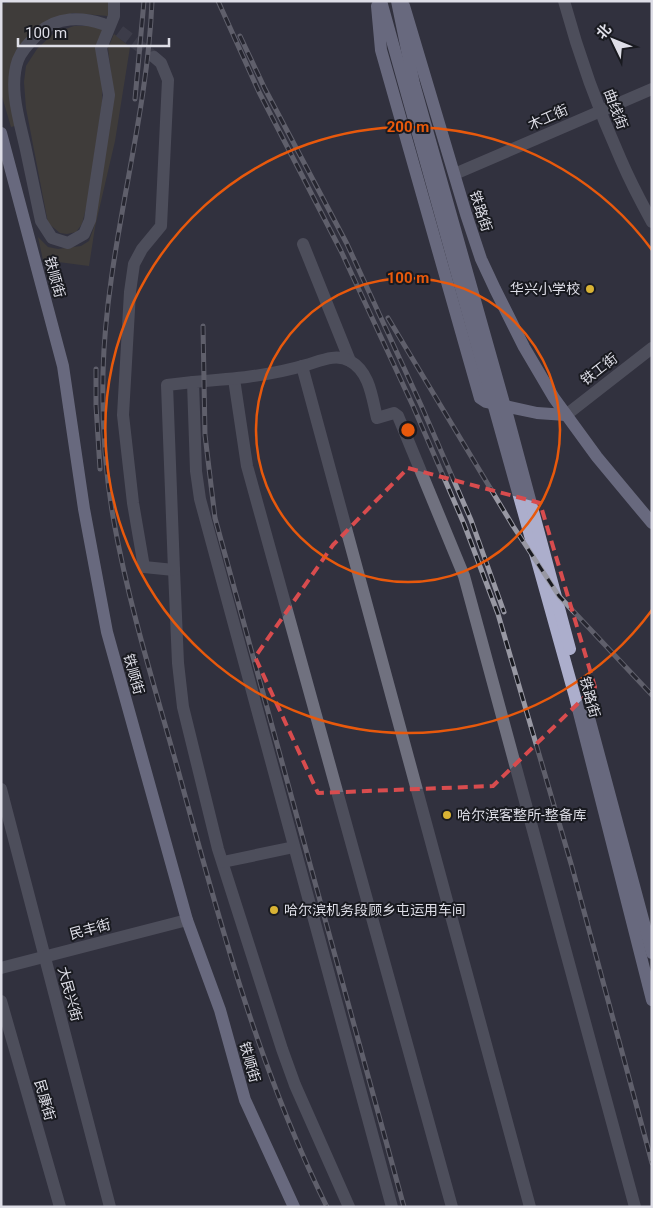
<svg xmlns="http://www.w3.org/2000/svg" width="653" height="1208" viewBox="0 0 653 1208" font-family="Roboto,'Noto Sans SC',sans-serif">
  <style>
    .green { fill: #514a35 }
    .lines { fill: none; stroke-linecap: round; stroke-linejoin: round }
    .minor-tunnel { stroke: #4b4b57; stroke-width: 12; stroke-dasharray: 12 6; stroke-linecap: butt }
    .minor { stroke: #70717f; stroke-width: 12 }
    .major { stroke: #acaecc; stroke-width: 12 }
    .rail-casing { stroke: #9898a3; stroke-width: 5 }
    .rail { stroke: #191a20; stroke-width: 3; stroke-dasharray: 9; stroke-linecap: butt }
    .marked { fill: none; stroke: #d84c4e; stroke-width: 4; stroke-dasharray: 10 6; stroke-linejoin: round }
    .ring { fill: none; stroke: #e8590c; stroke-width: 2.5 }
    .poi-dot { fill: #d9b334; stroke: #191a20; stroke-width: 2 }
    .labels { text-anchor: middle; stroke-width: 4; stroke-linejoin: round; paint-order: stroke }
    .street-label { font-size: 14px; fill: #dedee7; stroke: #191a20 }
    .poi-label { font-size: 14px; fill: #dedee7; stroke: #191a20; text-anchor: start }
    .centre { fill: #e8590c; stroke: #191a20; stroke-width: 2.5 }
    .ring-label { font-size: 15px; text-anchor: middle; font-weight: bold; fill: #e8590c; stroke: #191a20; stroke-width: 4; stroke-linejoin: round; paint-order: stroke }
  </style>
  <rect width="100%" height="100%" fill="#31313e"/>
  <g class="green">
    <path d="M17,1H108L109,9L108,16L72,13L20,51L15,126L11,127L1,93V4Z"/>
    <path d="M74,26H90L103,29L102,103L87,204L82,224L76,232L67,234L60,233L48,223L26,108L24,82L26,66L37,49L54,33Z"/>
    <path d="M114,34L130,47L115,141L95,227L89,266L43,260L38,237L48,247L58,249L81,246L89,241L94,227L114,99L108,48Z"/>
  </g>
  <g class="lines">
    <path class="minor-tunnel" d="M103,24L118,30L154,57"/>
    <g class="minor">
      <path d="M564,1C579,56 598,109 621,160C630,181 641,202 652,222"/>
      <path d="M103,24C82,17 57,16 39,33C31,41 22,49 18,60C8,88 20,122 26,150C31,174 36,197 41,221L52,238L68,243L84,234L90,220L109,95L101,48L114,16V1"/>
      <path d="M154,57L161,63L168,80L161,226L142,249L134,264L130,292L123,415L133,503L144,567L174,570L178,663L183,707L218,849L282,1049L295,1085L349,1207"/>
      <path d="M457,173L652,89"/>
      <path d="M303,244L350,361"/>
      <path d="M302,366L530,1207"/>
      <path d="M234,379L247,466L452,1207"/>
      <path d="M566,415L652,348"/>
      <path d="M174,570L167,385L193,382"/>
      <path d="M1,789L110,1207"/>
      <path d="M223,862L294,847"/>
      <path d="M1,968L187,920"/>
      <path d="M1,1001L60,1207"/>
      <path d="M392,1207L200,499L196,471L193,382C231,379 269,376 306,365C320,361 336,353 350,361C370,372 372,398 377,418L394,413L398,416L464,576L635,1207"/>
    </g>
    <g class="major">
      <path d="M381,1L575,697L652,1000"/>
      <path d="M397,1L414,84L507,414L570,649"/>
      <path d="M377,6L381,50L480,398L486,402L537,413L566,415"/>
      <path d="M404,6L466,214L481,259L495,289L524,347L554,398L597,457L652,523"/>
      <path d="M1,133L63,366L84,509L107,632L187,920L220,1010L245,1100L294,1207"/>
      <path d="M588,714L652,953"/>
    </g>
    <defs>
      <g id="rail">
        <path d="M152,1C147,126 106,247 103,373C102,422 105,473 114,522C129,606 155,688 178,770C219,919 258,1068 327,1207"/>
        <path d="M218,1L259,92L341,251L413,406L464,524L498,614L572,867L652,1163"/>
        <path d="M240,36L265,89L347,244L421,405L471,520L504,612"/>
        <path d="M135,99L144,1"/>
        <path d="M388,318L513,526L559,596L652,695"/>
        <path d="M203,326L205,435L215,518L404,1207"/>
        <path d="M96,369V405L100,469"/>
      </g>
    </defs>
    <use href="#rail" class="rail-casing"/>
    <use href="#rail" class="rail"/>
  </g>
  <path d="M0 0H653V1208H0ZM408,468L540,503L595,687L493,786L318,793L255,657L333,545Z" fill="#31313e" fill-opacity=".55" fill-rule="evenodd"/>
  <path class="marked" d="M408,468L540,503L595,687L493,786L318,793L255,657L333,545Z"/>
  <g class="ring">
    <circle cx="408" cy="430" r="152"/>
    <path d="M652 610A303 303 0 1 1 652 250"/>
  </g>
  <g class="poi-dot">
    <circle cx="590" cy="289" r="5"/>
    <circle cx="447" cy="815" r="5"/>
    <circle cx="274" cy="910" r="5"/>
  </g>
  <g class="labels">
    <g class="street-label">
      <text transform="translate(616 109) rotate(69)" y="5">曲线街</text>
      <text transform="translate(548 117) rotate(-24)" y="5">木工街</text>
      <text transform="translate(481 211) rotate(72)" y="5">铁路街</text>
      <text transform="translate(55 277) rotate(75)" y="5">铁顺街</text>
      <text transform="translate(599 369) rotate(-38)" y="5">铁工街</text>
      <text transform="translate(134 674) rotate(74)" y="5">铁顺街</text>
      <text transform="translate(590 697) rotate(75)" y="5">铁路街</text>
      <text transform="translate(90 929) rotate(-15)" y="5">民丰街</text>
      <text transform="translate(70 994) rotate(75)" y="5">大民兴街</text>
      <text transform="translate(250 1062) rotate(74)" y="5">铁顺街</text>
      <text transform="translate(45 1100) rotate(74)" y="5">民康街</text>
    </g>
    <g class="poi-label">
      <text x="580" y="294" text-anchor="end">华兴小学校</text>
      <text x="457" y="820">哈尔滨客整所-整备库</text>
      <text x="284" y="915">哈尔滨机务段顾乡屯运用车间</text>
    </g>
  </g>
  <circle cx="408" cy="430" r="8" class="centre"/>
  <g class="ring-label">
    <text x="408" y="132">200 m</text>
    <text x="408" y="283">100 m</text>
  </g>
  <rect width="653" height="1208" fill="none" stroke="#dedee7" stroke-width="5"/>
  <g transform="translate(613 40) rotate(313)" stroke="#191a20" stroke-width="4" paint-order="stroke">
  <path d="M0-4L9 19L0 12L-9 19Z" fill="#dedee7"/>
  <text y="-8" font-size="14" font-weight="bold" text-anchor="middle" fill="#dedee7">北</text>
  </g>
  <path d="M18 38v8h151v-8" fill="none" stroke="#dedee7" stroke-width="2.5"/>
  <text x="25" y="38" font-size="15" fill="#dedee7" stroke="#191a20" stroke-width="4" paint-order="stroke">100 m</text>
</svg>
